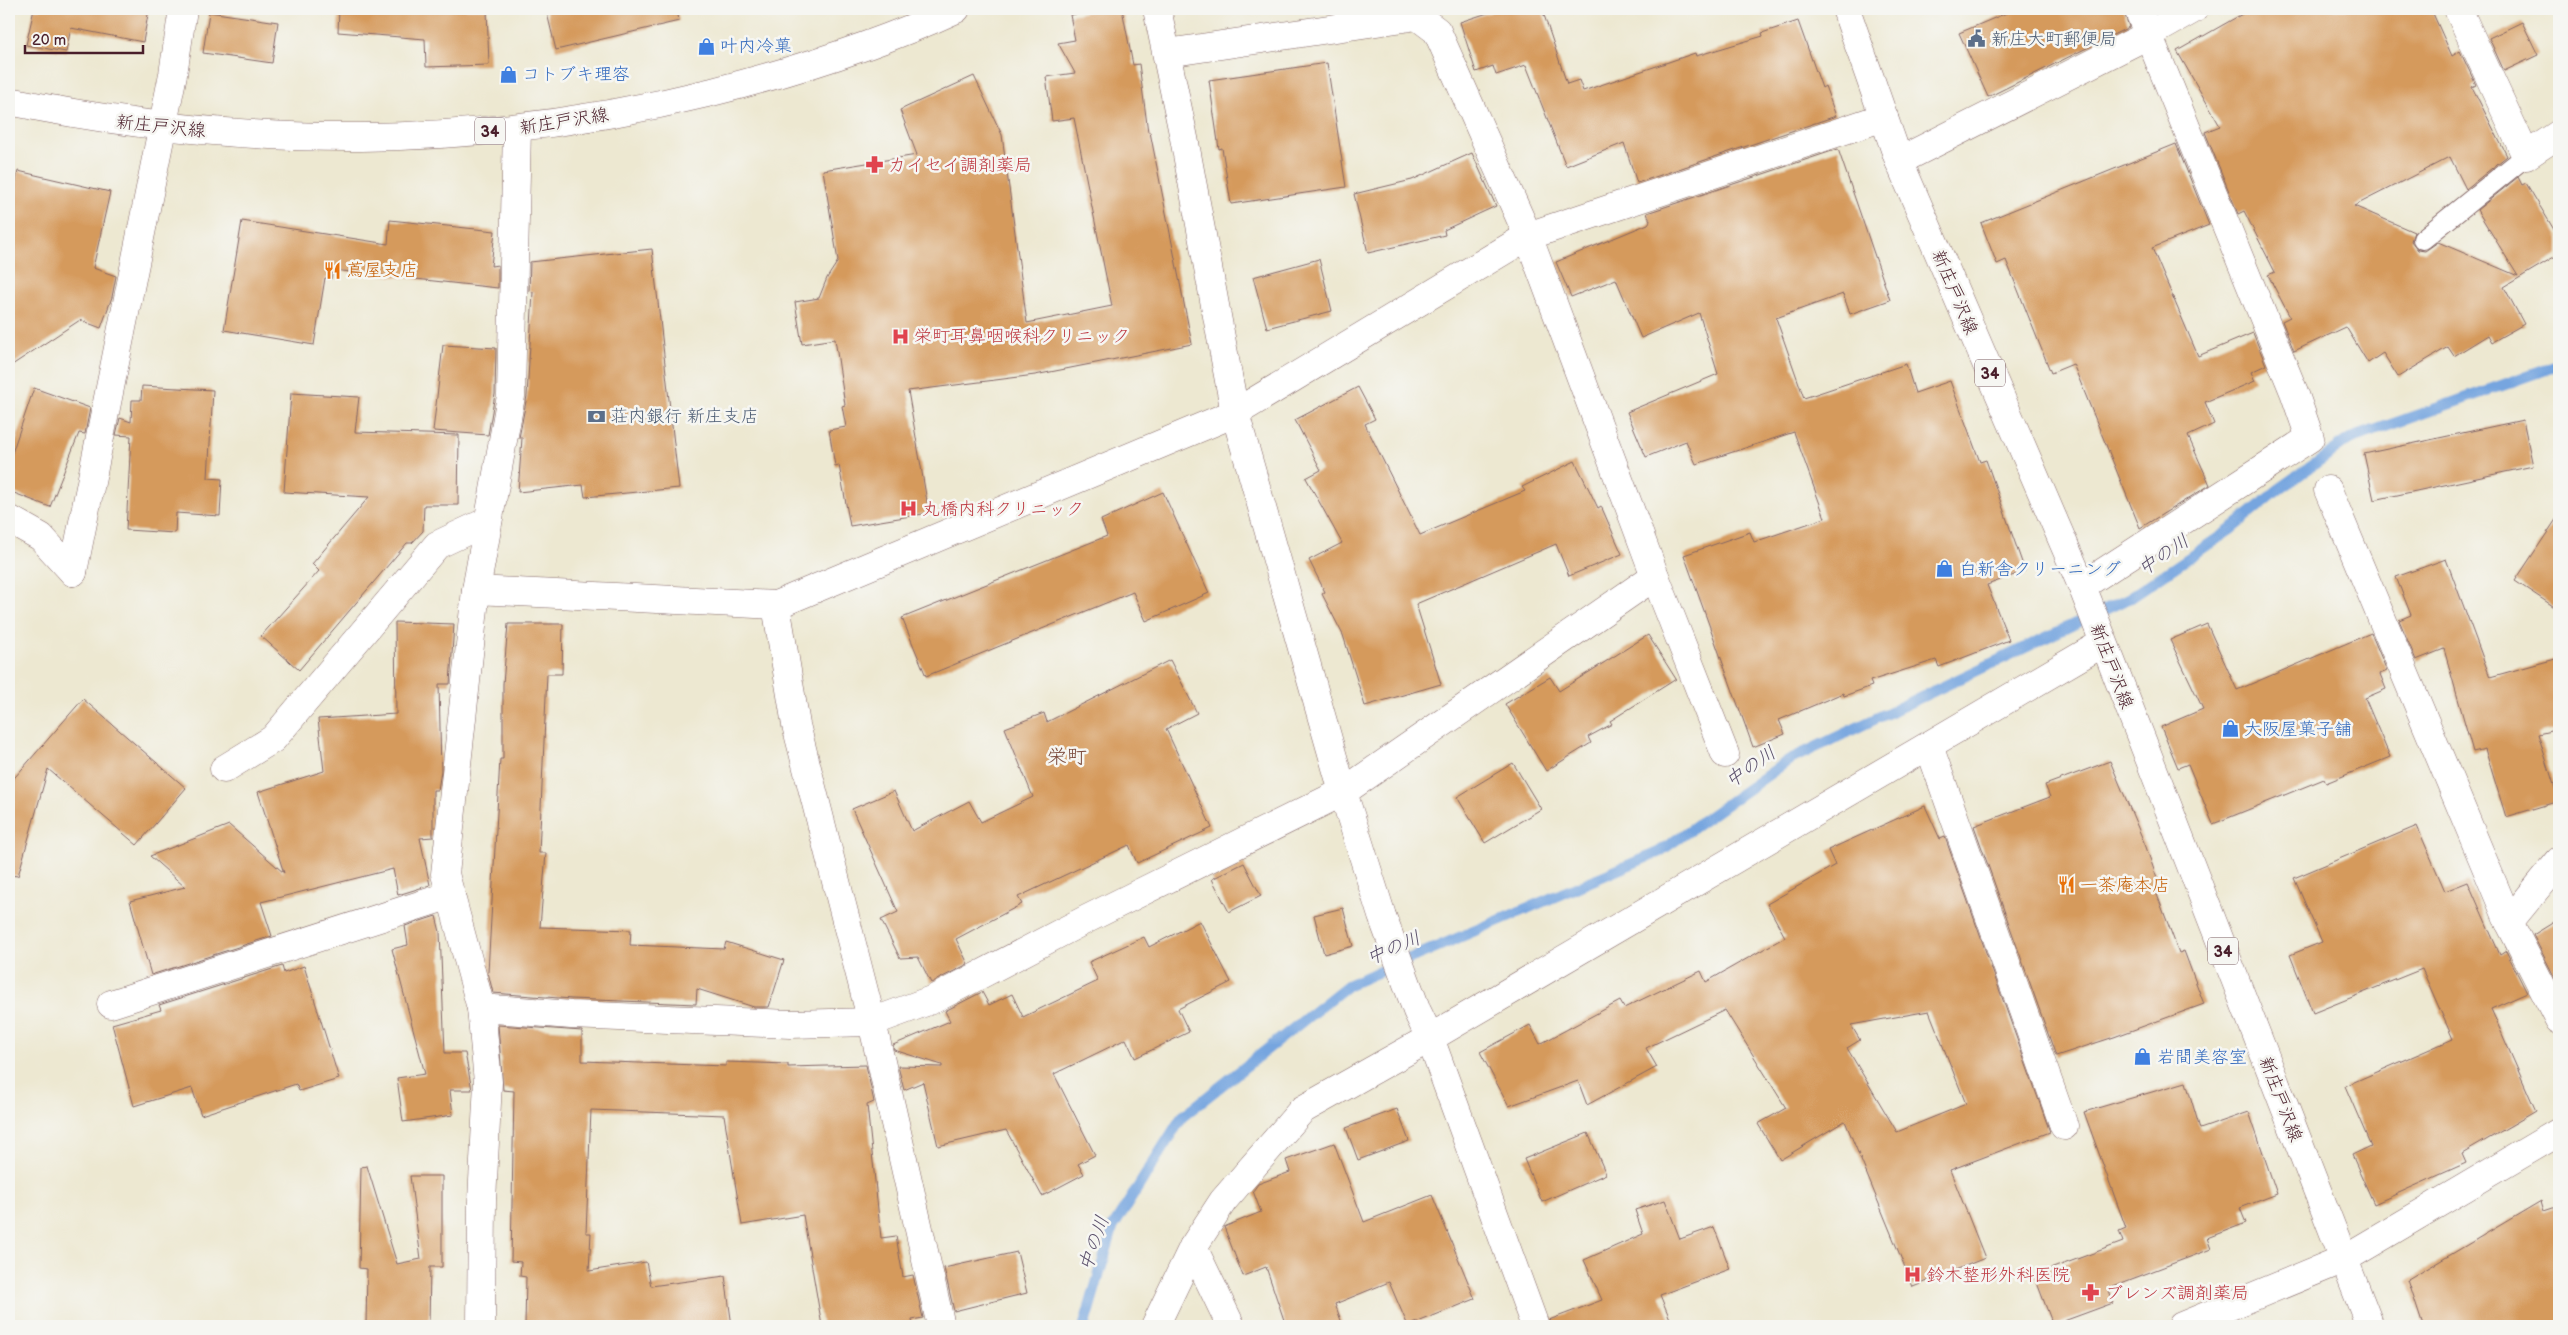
<svg xmlns="http://www.w3.org/2000/svg" width="2568" height="1335" viewBox="0 0 2568 1335" font-family="'Balsamiq Sans','Klee One',sans-serif">
  <style>
    .lines { fill: none; stroke-linecap: round; stroke-linejoin: round }
    .stream { stroke: #76a5df; stroke-width: 11 }
    .building { fill: #d59a5b; fill-rule: evenodd }
    .lane-casing { stroke: #836565; stroke-width: 22 }
    .street-casing { stroke: #836565; stroke-width: 29 }
    .secondary-casing { stroke: #836565; stroke-width: 29 }
    .primary-casing { stroke: #836565; stroke-width: 29 }
    .lane { stroke: #fff; stroke-width: 20 }
    .street { stroke: #fff; stroke-width: 28 }
    .secondary { stroke: #fff; stroke-width: 28 }
    .primary { stroke: #fff; stroke-width: 28 }
    .labels { text-anchor: middle; stroke-width: 5; stroke-linejoin: round; paint-order: stroke }
    .shield { fill: #f6f6f2; stroke: #7e6067; stroke-width: 1 }
    .shield-label { font-size: 16px; font-weight: bold; fill: #4a1f2b }
    .service-label { font-size: 18px; fill: #4e5e75; stroke: #f6f6f2; text-anchor: start }
    .shop-label { font-size: 18px; fill: #366cbe; stroke: #f6f6f2; text-anchor: start }
    .street-label { font-size: 18px; fill: #4a1f2b; stroke: #f6f6f2 }
    .health-label { font-size: 18px; fill: #be3a42; stroke: #f6f6f2; text-anchor: start }
    .food-label { font-size: 18px; fill: #c56008; stroke: #f6f6f2; text-anchor: start }
    .water-label { font-size: 19px; font-style: italic; fill: #594e6a; stroke: #f6f6f2 }
    .quarter-label { font-size: 20px; fill: #7b4a3c; stroke: #f6f6f2 }
  </style>
  <rect width="100%" height="100%" fill="#f6f6f2"/>
  <filter id="ink" filterUnits="userSpaceOnUse"><feTurbulence type="fractalNoise" baseFrequency=".02" numOctaves="2"/><feDisplacementMap in="SourceGraphic" scale="10" xChannelSelector="R" yChannelSelector="G"/><feConvolveMatrix kernelMatrix="1 2 1 2 8 2 1 2 1" color-interpolation-filters="sRGB"/></filter>
  <filter id="wash" filterUnits="userSpaceOnUse"><feTurbulence type="fractalNoise" baseFrequency=".0096" numOctaves="4" result="noise"/><feDisplacementMap in="SourceGraphic" scale="20" xChannelSelector="R" yChannelSelector="G"/><feGaussianBlur stdDeviation="1.12" result="paint"/><feColorMatrix in="noise" values="0 0 0 0 0 0 0 0 0 0 0 0 0 0 0 0 0 1.4 0 .05"/><feComposite in="paint" operator="in"/></filter>
  <g filter="url(#wash)">
    <rect width="100%" height="100%" fill="#ede8d1"/>
    <g class="lines">
      <path class="stream" d="M1084,1326L1113,1227L1182,1117L1348,985L1659,852L1789,760L2129,598L2230,530L2278,490L2350,439L2559,365"/>
    </g>
    <g id="blocks">
      <g class="building">
        <path d="M34,9H149L143,42L71,28L66,52L26,45Z"/>
        <path d="M339,9H487L489,65L426,67L425,39L338,32Z"/>
        <path d="M546,9H677L679,21L556,50Z"/>
        <path d="M1103,9H1122L1133,65L1139,64L1148,132H1150L1192,344L1035,375L908,391L929,513L850,526L839,465L835,466L829,430L846,427L842,406L845,405L835,339L802,344L795,302L819,298L827,278L838,261L823,170L917,155L900,110L974,76L1002,135L1027,323L1112,306L1074,118L1052,121L1046,77L1075,73L1058,43L1075,40L1070,15Z"/>
        <path d="M1500,9H1542L1567,84L1579,80L1583,91L1695,53L1696,56L1763,36L1762,33L1798,21L1822,88L1825,86L1836,116L1637,183L1624,143L1566,166L1526,65L1496,75L1493,66L1476,72L1460,22Z"/>
        <path d="M2016,9H2123L2129,27L1988,97L1959,33Z"/>
        <path d="M2251,9H2431L2452,56L2460,51L2476,85L2472,87L2507,156L2466,189L2450,157L2354,206L2414,232L2411,241L2418,250L2425,251L2438,242L2518,276L2477,210L2518,177L2522,185L2526,183L2559,238V254L2504,287L2524,324L2492,342L2488,335L2454,356L2448,347L2398,377L2383,353L2368,363L2346,327L2294,351L2282,321L2290,317L2268,275L2275,272L2244,211L2238,214L2205,132L2220,126L2177,51Z"/>
        <path d="M209,12L278,22L272,63L203,53Z"/>
        <path d="M2522,22L2538,55L2504,71L2489,38Z"/>
        <path d="M1327,63L1346,187L1231,204L1222,148L1219,149L1209,80Z"/>
        <path d="M2176,144L2209,225L2152,248L2198,356L2253,333L2266,365L2251,372L2255,381L2205,402L2214,424L2188,436L2210,485L2140,528L2073,364L2051,373L2006,260L1997,264L1981,223Z"/>
        <path d="M1838,149L1890,300L1850,314L1843,294L1776,318L1804,398L1906,364L1915,393L1950,381L1980,462L1986,460L2025,571L1987,585L2009,640L1939,667L1936,660L1870,681L1872,686L1844,696L1843,693L1779,720L1785,734L1753,747L1684,555L1750,532L1754,542L1825,518L1794,432L1696,464L1686,441L1646,457L1627,412L1718,374L1699,313L1641,338L1616,279L1571,297L1556,262L1648,224L1650,221L1647,213Z"/>
        <path d="M1472,153L1496,206L1444,230L1445,235L1368,253L1354,194L1412,180Z"/>
        <path d="M18,171L110,192L93,268L116,276L112,297L101,328L80,320L9,367V213Z"/>
        <path d="M390,220L495,231L491,266L498,265V288L333,270L331,279L325,278L314,345L224,330L242,221L388,244Z"/>
        <path d="M652,249L679,488L585,497L583,485L518,492L522,438H519L527,396L533,292L529,291L530,262Z"/>
        <path d="M1319,259L1332,311L1267,328L1253,277Z"/>
        <path d="M443,345L496,348L495,394L488,435L433,431Z"/>
        <path d="M142,386L213,390L208,478L222,479L220,516L176,513L175,533L126,530L131,436L116,435L120,418L131,422L132,400H141Z"/>
        <path d="M1358,387L1375,419L1365,424L1420,535L1525,491L1522,487L1575,461L1598,508L1601,506L1622,554L1569,576L1556,544L1416,604L1441,684L1365,706L1343,635L1322,594L1325,592L1309,560L1342,543L1306,478L1321,470L1295,420Z"/>
        <path d="M34,388L90,408L85,434L79,433L50,507L9,491V462Z"/>
        <path d="M291,393L359,397L355,432L459,435L458,505H424L423,531L412,543H407L299,670L261,636L319,571L312,564L369,497L284,492Z"/>
        <path d="M2523,420L2533,466L2374,500L2364,454Z"/>
        <path d="M1163,492L1209,593L1146,621L1133,592L926,676L902,618L1107,536L1101,520Z"/>
        <path d="M2559,515V610L2515,581Z"/>
        <path d="M2446,559L2490,677L2559,658V729L2538,734L2559,801L2506,817L2485,749L2473,752L2444,649L2416,660L2399,620L2411,615L2396,577Z"/>
        <path d="M395,622L454,624L450,684H439L441,771L438,790H433V837L420,838L430,885L398,895L393,869L261,902L272,936L151,975L130,901L185,887L150,856L229,825L284,873L258,792L324,771L318,719L396,714Z"/>
        <path d="M508,624H563L562,674H547L539,853H546L540,927L631,930L630,945L724,949L726,942L784,960L769,1007H754L697,989L696,1004L572,999L493,993L488,972L500,759H503V684Z"/>
        <path d="M2207,624L2237,690L2371,633L2387,671L2380,674L2386,689L2365,698L2390,757L2326,783L2324,779L2213,824L2188,764L2178,768L2161,727L2203,709L2170,640Z"/>
        <path d="M1648,635L1676,679L1610,721L1612,724L1588,737L1591,743L1546,771L1505,704L1550,677L1559,691Z"/>
        <path d="M1170,660L1197,713L1166,729L1212,828L1137,863L1129,845L1018,897L1022,904L956,939L968,964L931,983L918,957L900,958L881,920L898,912L852,809L894,791L912,831L969,801L981,822L1033,797L1005,728L1044,713L1047,722Z"/>
        <path d="M83,699L186,788L137,845L48,769L18,876L9,875V784Z"/>
        <path d="M2110,761L2146,847L2161,890L2156,892L2179,953L2184,951L2204,1004L2114,1037L2056,1056L1974,826L2050,797L2045,785Z"/>
        <path d="M1513,763L1541,809L1485,843L1457,797Z"/>
        <path d="M1925,806L1940,839L1945,837L2050,1132L1950,1170L1985,1258L1913,1287L1845,1121L1780,1160L1758,1124L1786,1108L1725,1010L1646,1048L1657,1067L1587,1105L1578,1081L1509,1106L1480,1052L1530,1025L1540,1044L1620,1001L1624,1008L1701,971L1706,982L1785,937L1767,904L1835,865L1828,850ZM1929,1011L1966,1104L1897,1132L1847,1048L1860,1040L1851,1025Z"/>
        <path d="M2417,826L2445,891L2468,882L2500,955L2506,951L2527,993L2491,1009L2536,1111L2462,1154L2466,1163L2374,1204L2352,1155L2371,1146L2345,1086L2453,1039L2422,969L2313,1013L2290,955L2322,942L2294,878Z"/>
        <path d="M1244,863L1261,896L1229,912L1212,879Z"/>
        <path d="M1343,908L1353,946L1324,954L1314,915Z"/>
        <path d="M436,916L440,932L445,1053H465L472,1090H450L453,1115L403,1122L397,1078L425,1074L392,949L408,945L405,926Z"/>
        <path d="M2559,919V978L2556,980L2533,935Z"/>
        <path d="M1200,921L1231,982L1178,1009L1189,1032L1135,1058L1126,1039L1054,1074L1095,1155L1078,1164L1084,1174L1042,1196L1006,1130L938,1146L923,1082L904,1090L898,1066L942,1067V1065L894,1050L893,1045L950,1021L945,1011L982,992L989,1005L1012,994L1023,1017L1098,981L1089,962L1144,937L1149,947Z"/>
        <path d="M282,966L284,973L304,966L339,1079L299,1091L296,1084L201,1115L192,1088L134,1106L112,1024L161,1010L159,1005Z"/>
        <path d="M498,1025L582,1031V1061L726,1066V1062L788,1064V1067L866,1065L874,1102L867,1105L881,1238L896,1236L903,1277L913,1275L923,1318L912,1320L913,1326H822L803,1215L742,1225L724,1115L591,1110L586,1233H591L589,1271L646,1262L651,1286L725,1276L732,1326H525L526,1277L520,1276L521,1262L511,1261L514,1091L503,1090Z"/>
        <path d="M2186,1082L2200,1129L2249,1112L2277,1194L2240,1208L2246,1223L2207,1238L2211,1249L2108,1288L2113,1303L2053,1325L2034,1275L2123,1242L2119,1231L2126,1228L2084,1112Z"/>
        <path d="M1397,1109L1409,1141L1358,1160L1346,1128Z"/>
        <path d="M1588,1133L1606,1174L1542,1202L1524,1159Z"/>
        <path d="M1334,1143L1364,1222L1432,1195L1475,1299L1408,1326L1389,1282L1335,1304L1343,1326H1286L1266,1267L1243,1276L1224,1227L1261,1212L1253,1191L1258,1184L1290,1172L1286,1160Z"/>
        <path d="M367,1166L397,1264L421,1259L410,1176H442V1267H430L429,1326H366L367,1269L359,1268L361,1167Z"/>
        <path d="M1665,1200L1680,1239L1714,1227L1730,1269L1660,1295L1673,1326H1550L1549,1320L1602,1300L1584,1260L1643,1234L1635,1210Z"/>
        <path d="M2541,1201L2544,1211L2559,1206V1326H2423L2408,1280Z"/>
        <path d="M1017,1252L1027,1293L954,1311L944,1268Z"/>
      </g>
    </g>
  </g>
  <g filter="url(#ink)">
    <use href="#blocks" fill-opacity="0" stroke="#836565" stroke-width="1"/>
    <g class="lines">
      <defs>
        <path id="lane" d="M2423,239L2526,156"/>
        <g id="street">
          <path d="M1157,9L1184,138L1235,413L1343,792L1382,916L1417,1011L1430,1038L1535,1326"/>
          <path d="M2458,9L2526,156L2559,134"/>
          <path d="M1167,53L1417,16L1437,31L1528,236L1655,576L1725,754"/>
          <path d="M1899,161L2148,35L2194,9"/>
          <path d="M2328,490L2509,922L2559,1020"/>
          <path d="M9,519L41,537L73,572"/>
          <path d="M73,572L173,74L183,9"/>
          <path d="M2082,586L2310,438L2294,392L2138,9"/>
          <path d="M476,590L776,605"/>
          <path d="M1929,746L2064,1126"/>
          <path d="M224,769L273,739L437,545L488,521"/>
          <path d="M2509,922L2559,861"/>
          <path d="M111,1004L451,895"/>
          <path d="M481,1008L571,1015L790,1024L872,1022L934,999L1087,919L1343,792L1655,576"/>
          <path d="M1193,1247L1231,1326"/>
          <path d="M481,1326L482,1201L488,1082L481,1008L445,874L476,590L511,396L517,128"/>
          <path d="M941,1326L872,1022L796,725L776,605L1235,413L1528,236L1884,117"/>
          <path d="M1155,1326L1193,1247L1223,1201L1302,1110L1430,1038L2103,643"/>
        </g>
        <path id="secondary" d="M2182,1326L2344,1259L2559,1132"/>
        <g id="primary">
          <path d="M1846,9L1899,161L2082,586L2370,1326"/>
          <path d="M9,101C249,150 474,151 712,92C795,71 878,45 956,9"/>
        </g>
      </defs>
      <use href="#lane" class="lane-casing"/>
      <use href="#street" class="street-casing"/>
      <use href="#secondary" class="secondary-casing"/>
      <use href="#primary" class="primary-casing"/>
      <use href="#lane" class="lane"/>
      <use href="#street" class="street"/>
      <use href="#secondary" class="secondary"/>
      <use href="#primary" class="primary"/>
    </g>
  </g>
  <defs>
    <symbol id="civic-bare" viewBox="-9 -9 18 18"><path d="M-.6-6.5H3V-4.5H.6V-3L4-1V1h2V6H-6V1h2V-1L-.6-3ZM-1.2 2.5V6h2.4V2.5Z" fill="#5c6f8a" stroke="#f6f6f2" stroke-width="2.5" paint-order="stroke"/></symbol>
    <symbol id="shop-bare" viewBox="-9 -9 18 18"><path d="M-5-2.5h2.3a2.7 3.5 0 0 1 5.4 0H5L5.5 6h-11ZM-1.5-2.5h3a1.5 2.3 0 0 0-3 0Z" fill="#3f7fe0" stroke="#f6f6f2" stroke-width="2.5" paint-order="stroke"/></symbol>
    <symbol id="pharmacy-bare" viewBox="-9 -9 18 18"><path d="M-2-6h4v4h4v4h-4v4h-4v-4h-4v-4h4Z" fill="#e0444e" stroke="#f6f6f2" stroke-width="2.5" paint-order="stroke"/></symbol>
    <symbol id="restaurant-bare" viewBox="-9 -9 18 18"><path d="M-5-6h1v4h1v-4h1v4h1v-4h1v5L-1.5 .5V6h-2V.5L-5-1ZM5-6V6H3V1.5H1.5Q1.5-4 5-6Z" fill="#e8710a" stroke="#f6f6f2" stroke-width="2.5" paint-order="stroke"/></symbol>
    <symbol id="hospital-bare" viewBox="-9 -9 18 18"><path d="M-5-5h3v3.5h4V-5h3V5h-3V1.5h-4V5h-3Z" fill="#e0444e" stroke="#f6f6f2" stroke-width="2.5" paint-order="stroke"/></symbol>
    <symbol id="bank-bare" viewBox="-9 -9 18 18"><path d="M-6-4H6V4H-6ZM0-2.3a2.3 2.3 0 1 0 0 4.6a2.3 2.3 0 1 0 0-4.6Z" fill="#5c6f8a" stroke="#f6f6f2" stroke-width="2.5" paint-order="stroke"/></symbol>
  </defs>
  <g fill-rule="evenodd">
    <use href="#civic-bare" x="1964" y="26" width="25" height="25"/>
    <use href="#shop-bare" x="694" y="34" width="25" height="25"/>
    <use href="#shop-bare" x="496" y="62" width="25" height="25"/>
    <use href="#pharmacy-bare" x="862" y="152" width="25" height="25"/>
    <use href="#restaurant-bare" x="320" y="258" width="25" height="25"/>
    <use href="#hospital-bare" x="888" y="324" width="25" height="25"/>
    <use href="#bank-bare" x="584" y="404" width="25" height="25"/>
    <use href="#hospital-bare" x="896" y="496" width="25" height="25"/>
    <use href="#shop-bare" x="1932" y="556" width="25" height="25"/>
    <use href="#shop-bare" x="2218" y="716" width="25" height="25"/>
    <use href="#restaurant-bare" x="2054" y="872" width="25" height="25"/>
    <use href="#shop-bare" x="2130" y="1044" width="25" height="25"/>
    <use href="#hospital-bare" x="1900" y="1262" width="25" height="25"/>
    <use href="#pharmacy-bare" x="2078" y="1280" width="25" height="25"/>
  </g>
  <g class="labels">
    <g class="shield">
      <rect x="475" y="117.5" width="30" height="27" rx="4"/>
      <rect x="1975" y="359.5" width="30" height="27" rx="4"/>
      <rect x="2208" y="937.5" width="30" height="27" rx="4"/>
    </g>
    <g class="shield-label">
      <text x="490" y="137">34</text>
      <text x="1990" y="379">34</text>
      <text x="2223" y="957">34</text>
    </g>
    <g class="service-label">
      <text x="1991" y="45">新庄大町郵便局</text>
      <text x="610" y="422">荘内銀行 新庄支店</text>
    </g>
    <g class="shop-label">
      <text x="720" y="52">叶内冷菓</text>
      <text x="522" y="80">コトブキ理容</text>
      <text x="1959" y="575">白新舎クリーニング</text>
      <text x="2244" y="735">大阪屋菓子舗</text>
      <text x="2157" y="1063">岩間美容室</text>
    </g>
    <g class="street-label">
      <text transform="translate(564 121) rotate(-9)" y="6">新庄戸沢線</text>
      <text transform="translate(161 126) rotate(6)" y="6">新庄戸沢線</text>
      <text transform="translate(1955 292) rotate(67)" y="6">新庄戸沢線</text>
      <text transform="translate(2112 666) rotate(69)" y="6">新庄戸沢線</text>
      <text transform="translate(2281 1099) rotate(69)" y="6">新庄戸沢線</text>
    </g>
    <g class="health-label">
      <text x="888" y="171">カイセイ調剤薬局</text>
      <text x="914" y="342">栄町耳鼻咽喉科クリニック</text>
      <text x="922" y="515">丸橋内科クリニック</text>
      <text x="1926" y="1281">鈴木整形外科医院</text>
      <text x="2105" y="1299">ブレンズ調剤薬局</text>
    </g>
    <g class="food-label">
      <text x="346" y="276">蔦屋支店</text>
      <text x="2080" y="891">一茶庵本店</text>
    </g>
    <g class="water-label">
      <text transform="translate(2163 554) rotate(-34)" y="7">中の川</text>
      <text transform="translate(1750 766) rotate(-35)" y="7">中の川</text>
      <text transform="translate(1393 947) rotate(-23)" y="7">中の川</text>
      <text transform="translate(1093 1243) rotate(-71)" y="7">中の川</text>
    </g>
    <g class="quarter-label">
      <text x="1067" y="763">栄町</text>
    </g>
  </g>
  <rect width="2568" height="1335" fill="none" stroke="#f6f6f2" stroke-width="30"/>
  <path d="M25 45v8h118v-8" fill="none" stroke="#4a1f2b" stroke-width="2.5"/>
  <text x="32" y="45" font-size="15" fill="#4a1f2b" stroke="#f6f6f2" stroke-width="4" paint-order="stroke">20 m</text>
</svg>
